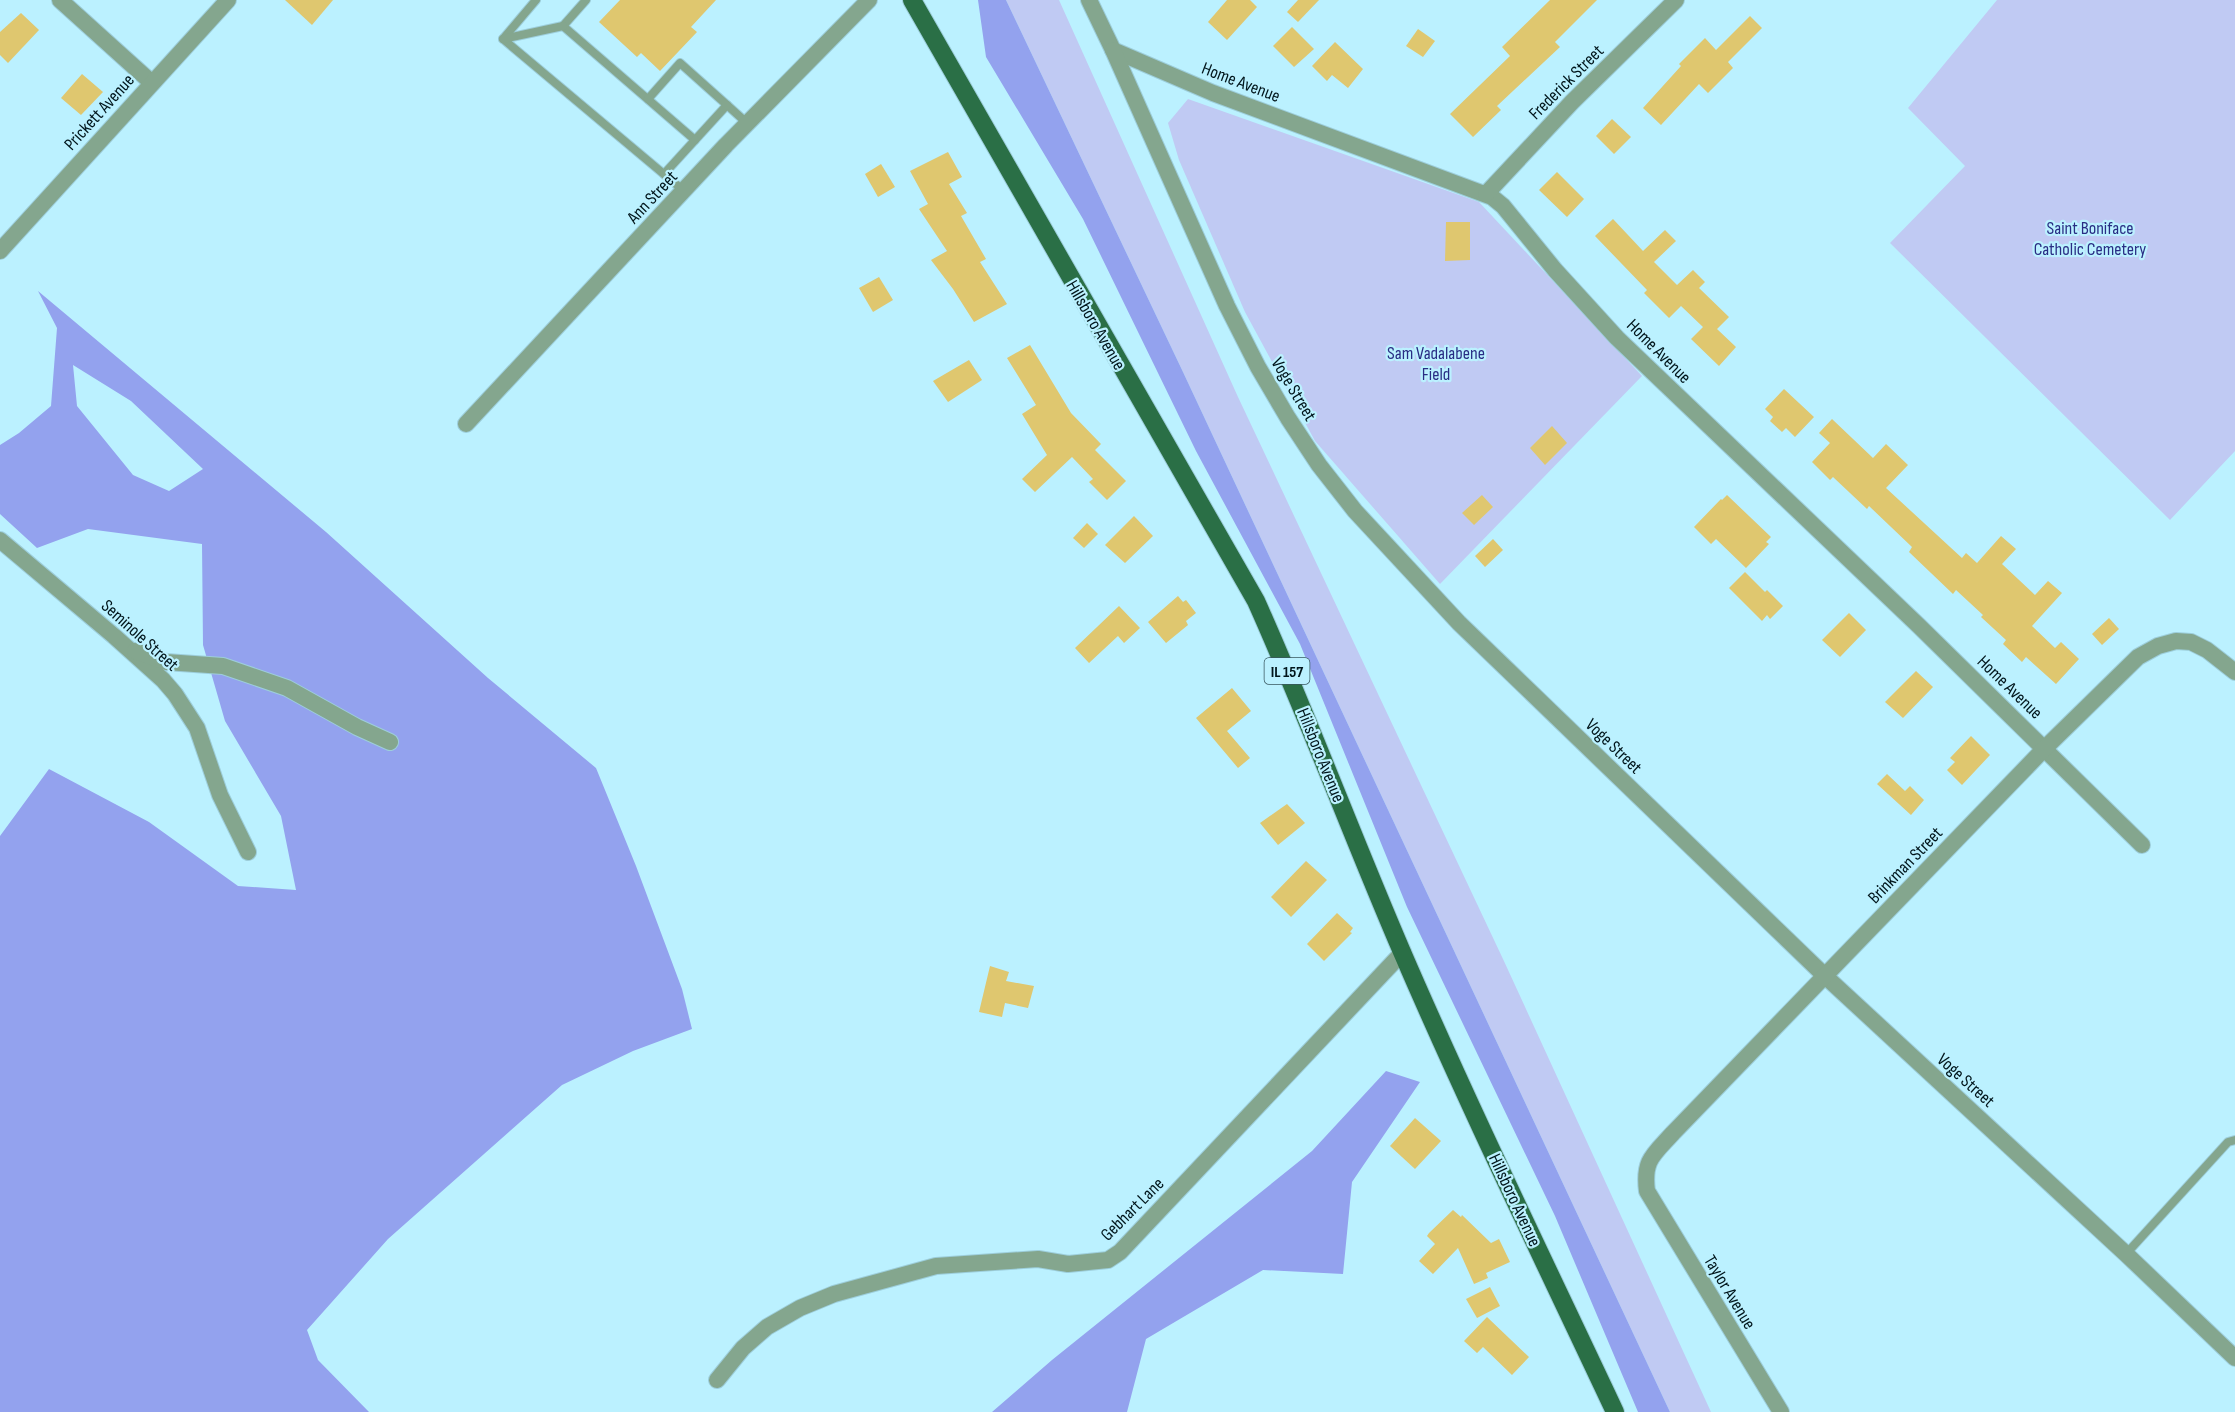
<svg xmlns="http://www.w3.org/2000/svg" width="2235" height="1412" viewBox="0 0 2235 1412" font-family="'Sofia Sans Condensed',sans-serif">
  <style>
    .green { fill: #c0caf3 }
    .forest { fill: #93a2ee; fill-rule: evenodd }
    .building { fill: #dfc76f }
    .lines { fill: none; stroke-linecap: round; stroke-linejoin: round }
    .service-casing { stroke: #9dcedb; stroke-width: 10 }
    .minor-casing { stroke: #9dcedb; stroke-width: 18 }
    .primary-casing { stroke: #9dcedb; stroke-width: 20 }
    .service { stroke: #84a68e; stroke-width: 8 }
    .minor { stroke: #84a68e; stroke-width: 16 }
    .primary { stroke: #2a6f46; stroke-width: 18 }
    .labels { text-anchor: middle; stroke-width: 4.5; stroke-linejoin: round; paint-order: stroke }
    .shield { fill: #bbf1ff; stroke: #38575f; stroke-width: 1.5 }
    .shield-label { font-size: 16px; font-weight: bold; fill: #00151b }
    .street-label { font-size: 18px; fill: #00151b; stroke: #bbf1ff }
    .park-label { font-size: 18px; fill: #292d84; stroke: #bbf1ff }
  </style>
  <rect width="100%" height="100%" fill="#bbf1ff"/>
  <g class="green">
    <path d="M1006,0H1059L1238,397L1503,959L1711,1412H1670L1183,372Z"/>
    <path d="M1997,0H2235V451L2170,520L1890,243L1965,166L1908,108Z"/>
    <path d="M1188,99L1479,202L1642,376L1440,584L1315,441L1245,312L1179,160L1168,123Z"/>
  </g>
  <g class="forest">
    <path d="M978,0H1006L1183,372L1670,1412H1638L1555,1216L1407,907L1300,644L1196,451L1083,219L986,57Z"/>
    <path d="M38,291L326,532L488,678L596,768L636,866L682,989L692,1029L633,1051L562,1085L388,1239L307,1330L318,1360L369,1412H0V836L49,769L149,822L238,886L296,890L281,816L225,721L203,645L202,544L88,529L37,548L0,514V445L19,433L51,406L57,328ZM73,365L131,401L203,469L169,491L133,475L77,406Z"/>
    <path d="M1386,1071L1420,1082L1352,1182L1343,1274L1263,1270L1146,1339L1127,1412H992L1052,1360L1312,1151Z"/>
  </g>
  <g class="building">
    <path d="M285,0H333L312,25Z"/>
    <path d="M620,0H716L691,27L697,32L660,71L641,53L637,57L599,22Z"/>
    <path d="M1227,0H1250L1257,7L1227,40L1208,22Z"/>
    <path d="M1298,0H1319L1298,22L1287,12Z"/>
    <path d="M1550,0H1597L1555,42L1560,47L1497,106L1501,110L1473,137L1450,114L1510,56L1502,47Z"/>
    <path d="M21,13L39,30L8,63L0,55V32Z"/>
    <path d="M1750,16L1762,28L1728,62L1733,68L1708,93L1699,84L1661,125L1643,108L1681,66L1679,64L1705,38L1716,50Z"/>
    <path d="M1292,27L1314,49L1294,67L1273,46Z"/>
    <path d="M1418,29L1435,41L1423,57L1406,46Z"/>
    <path d="M1335,42L1363,69L1348,88L1332,75L1327,81L1312,66Z"/>
    <path d="M82,74L103,92L81,115L61,98Z"/>
    <path d="M1612,119L1631,137L1614,154L1596,136Z"/>
    <path d="M948,152L962,177L949,184L967,213L961,216L986,259L980,262L1007,304L974,322L953,289L931,260L947,251L919,209L928,204L910,171Z"/>
    <path d="M881,164L895,187L878,197L865,174Z"/>
    <path d="M1557,172L1584,199L1567,217L1539,190Z"/>
    <path d="M1613,219L1643,251L1665,230L1676,241L1654,262L1677,285L1693,270L1705,282L1699,288L1729,317L1717,329L1736,347L1719,366L1691,339L1703,327L1681,306L1669,318L1644,293L1647,290L1595,236Z"/>
    <path d="M1446,222H1470V260L1445,261Z"/>
    <path d="M879,277L893,300L873,312L859,288Z"/>
    <path d="M1030,345L1071,413L1101,444L1095,450L1126,481L1107,500L1089,482L1093,479L1072,457L1035,492L1022,479L1047,455L1022,414L1036,405L1007,358Z"/>
    <path d="M969,360L982,380L948,402L933,381Z"/>
    <path d="M1784,389L1814,417L1795,437L1786,428L1782,432L1770,421L1773,417L1765,409Z"/>
    <path d="M1832,419L1873,458L1886,444L1908,465L1886,488L1962,558L1966,553L1977,563L2001,536L2016,549L2002,564L2035,595L2048,581L2062,593L2032,626L2055,648L2061,642L2079,659L2056,684L2026,657L2022,662L2003,644L2006,640L1981,617L1983,615L1956,590L1953,594L1909,552L1912,547L1869,506L1867,509L1833,477L1830,480L1812,462L1830,443L1819,433Z"/>
    <path d="M1552,426L1567,443L1545,465L1530,448Z"/>
    <path d="M1482,495L1493,507L1474,525L1462,513Z"/>
    <path d="M1727,495L1771,537L1766,542L1769,544L1746,568L1716,539L1711,544L1694,527L1721,499L1722,500Z"/>
    <path d="M1134,516L1153,536L1125,563L1105,545Z"/>
    <path d="M1087,523L1098,534L1084,548L1073,538Z"/>
    <path d="M1493,539L1503,550L1485,567L1475,556Z"/>
    <path d="M1745,572L1765,592L1767,590L1783,606L1770,619L1767,615L1762,621L1729,588Z"/>
    <path d="M1178,596L1183,602L1186,600L1196,613L1186,621L1188,625L1166,643L1148,622Z"/>
    <path d="M1119,606L1140,628L1124,643L1118,636L1089,663L1075,648Z"/>
    <path d="M1849,613L1866,630L1840,657L1822,640Z"/>
    <path d="M2109,618L2119,629L2102,645L2092,634Z"/>
    <path d="M1916,671L1933,687L1903,718L1885,702Z"/>
    <path d="M1232,688L1251,711L1227,731L1250,758L1238,768L1196,718Z"/>
    <path d="M1971,736L1990,755L1962,785L1947,770L1955,762L1950,758Z"/>
    <path d="M1887,774L1905,791L1910,786L1924,800L1911,815L1877,784Z"/>
    <path d="M1287,804L1305,823L1278,845L1260,823Z"/>
    <path d="M1306,861L1327,880L1291,917L1271,897Z"/>
    <path d="M1337,913L1353,928L1350,932L1352,933L1324,961L1307,944Z"/>
    <path d="M990,966L1009,972L1006,981L1034,986L1028,1008L1005,1003L1002,1017L979,1012Z"/>
    <path d="M1415,1118L1441,1141L1415,1169L1390,1146Z"/>
    <path d="M1453,1210L1461,1217L1462,1215L1491,1243L1499,1239L1510,1262L1486,1273L1488,1278L1474,1284L1458,1248L1433,1274L1419,1261L1435,1244L1427,1236L1429,1233Z"/>
    <path d="M1490,1287L1500,1306L1477,1318L1466,1299Z"/>
    <path d="M1487,1317L1529,1357L1512,1375L1483,1347L1477,1353L1464,1341Z"/>
  </g>
  <g class="lines">
    <defs>
      <g id="service">
        <path d="M536,0L503,39L684,191"/>
        <path d="M586,0L563,26L695,140L727,105L748,124"/>
        <path d="M503,39L563,26"/>
        <path d="M648,99L680,63L727,105"/>
        <path d="M664,174L695,140"/>
        <path d="M2126,1254L2228,1142L2235,1140"/>
      </g>
      <g id="minor">
        <path d="M60,0L152,83"/>
        <path d="M1089,0L1113,50L1213,93L1492,197L1503,206L1555,270L1617,338L1919,626L2142,845"/>
        <path d="M1113,50L1227,306L1258,367L1288,418L1319,465L1355,511L1459,623L1825,976L2126,1254L2235,1358"/>
        <path d="M1486,194L1572,102L1676,0"/>
        <path d="M0,251L228,0"/>
        <path d="M466,424L726,145L869,0"/>
        <path d="M0,540L114,636L163,680L175,694L197,728L220,795L248,852"/>
        <path d="M135,651L166,662L223,666L287,688L357,727L390,742"/>
        <path d="M717,1380L743,1348L767,1327L800,1308L834,1294L936,1266L1038,1259L1068,1264L1108,1260L1120,1252L1403,952"/>
        <path d="M1781,1412L1647,1191C1643,1160 1653,1155 1673,1133L2045,748L2138,657L2158,646L2176,641L2191,642L2207,650L2235,672"/>
      </g>
      <path id="primary" d="M912,0L1256,601C1308,717 1352,836 1402,952C1469,1107 1543,1259 1615,1412"/>
    </defs>
    <use href="#service" class="service-casing"/>
    <use href="#minor" class="minor-casing"/>
    <use href="#primary" class="primary-casing"/>
    <use href="#service" class="service"/>
    <use href="#minor" class="minor"/>
    <use href="#primary" class="primary"/>
  </g>
  <g class="labels">
    <rect class="shield" x="1264.5" y="658" width="45" height="26" rx="4.5"/>
    <g class="shield-label">
      <text x="1287" y="677">IL 157</text>
    </g>
    <g class="street-label">
      <text transform="translate(1241 82) rotate(21)" y="6">Home Avenue</text>
      <text transform="translate(1566 82) rotate(-45)" y="6">Frederick Street</text>
      <text transform="translate(99 112) rotate(-48)" y="6">Prickett Avenue</text>
      <text transform="translate(652 197) rotate(-47)" y="6">Ann Street</text>
      <text transform="translate(1096 325) rotate(60)" y="6">Hillsboro Avenue</text>
      <text transform="translate(1659 351) rotate(45)" y="6">Home Avenue</text>
      <text transform="translate(1294 389) rotate(59)" y="6">Voge Street</text>
      <text transform="translate(140 635) rotate(42)" y="6">Seminole Street</text>
      <text transform="translate(2010 687) rotate(44)" y="6">Home Avenue</text>
      <text transform="translate(1614 746) rotate(44)" y="6">Voge Street</text>
      <text transform="translate(1321 755) rotate(68)" y="6">Hillsboro Avenue</text>
      <text transform="translate(1905 865) rotate(-46)" y="6">Brinkman Street</text>
      <text transform="translate(1966 1080) rotate(42)" y="6">Voge Street</text>
      <text transform="translate(1515 1200) rotate(65)" y="6">Hillsboro Avenue</text>
      <text transform="translate(1132 1209) rotate(-45)" y="6">Gebhart Lane</text>
      <text transform="translate(1730 1292) rotate(59)" y="6">Taylor Avenue</text>
    </g>
    <g class="park-label">
      <text x="2090" y="234">Saint Boniface<tspan x="2090" dy="21">Catholic Cemetery</tspan></text>
      <text x="1436" y="359">Sam Vadalabene<tspan x="1436" dy="21">Field</tspan></text>
    </g>
  </g>
</svg>
